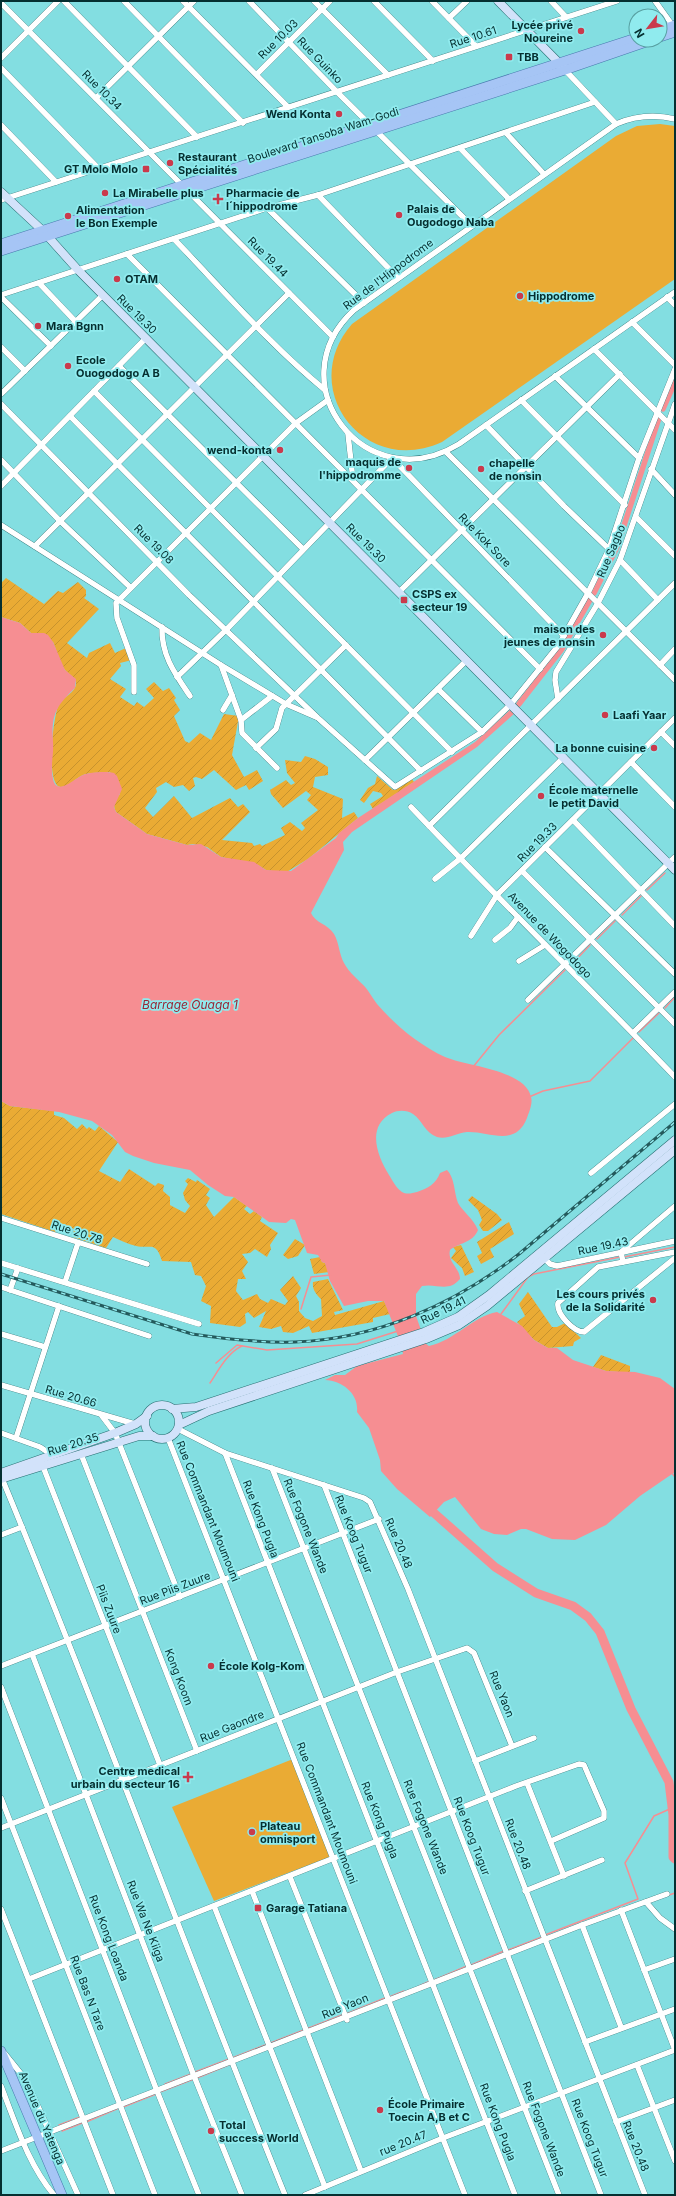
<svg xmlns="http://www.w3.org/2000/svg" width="676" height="2196" viewBox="0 0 676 2196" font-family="Inter,sans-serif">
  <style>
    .grass { fill: #eaab34 }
    .garden { fill: url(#garden-furrows) }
    .water { fill: #f68e92 }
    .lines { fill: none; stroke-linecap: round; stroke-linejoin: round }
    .stream { stroke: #f68e92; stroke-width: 1.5 }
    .canal { stroke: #f68e92; stroke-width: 5.5 }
    .river { stroke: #f68e92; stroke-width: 9 }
    .street-casing { stroke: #256e70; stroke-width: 6 }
    .secondary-casing { stroke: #256e70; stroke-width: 9 }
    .primary-casing { stroke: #4778ac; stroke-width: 10 }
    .street { stroke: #fff; stroke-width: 5.5 }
    .secondary { stroke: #d2e2fa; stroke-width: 8 }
    .primary { stroke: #a6c5f5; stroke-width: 9 }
    .rail-casing { stroke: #245a5c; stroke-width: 3 }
    .rail { stroke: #90ebee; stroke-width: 1.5; stroke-dasharray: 4.5; stroke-linecap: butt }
    .poi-dot { fill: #ca3a4c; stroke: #90ebee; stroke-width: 1.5 }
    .labels { text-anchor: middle; stroke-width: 3.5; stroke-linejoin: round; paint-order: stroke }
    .poi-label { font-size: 11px; font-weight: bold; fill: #052f30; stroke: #90ebee; text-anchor: start }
    .street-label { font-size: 11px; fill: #052f30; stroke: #90ebee }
    .water-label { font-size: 12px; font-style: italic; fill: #992635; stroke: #90ebee }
  </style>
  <defs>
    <pattern id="garden-furrows" width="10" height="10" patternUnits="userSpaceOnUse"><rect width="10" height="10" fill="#eaab34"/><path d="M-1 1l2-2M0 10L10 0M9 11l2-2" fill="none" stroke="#c7932e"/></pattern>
  </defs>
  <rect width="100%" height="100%" fill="#83dee1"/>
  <g class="grass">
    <path d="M660,124L675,126V279L442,442C364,478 296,388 352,324L616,136L637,126Z"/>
    <path d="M293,1759L330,1857L214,1901L172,1807Z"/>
  </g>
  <g class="garden">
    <path d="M6,578L44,604L58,591L63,593L78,582L86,590V596L84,598L99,609L67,643L87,658L89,653L110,643L115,653L128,647L132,660L120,663L121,666L110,679L126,689L120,697L134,706L137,702L144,707L154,698L146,689L154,682L163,691L169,688L176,698L174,700L180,710L174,716L185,741L189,743L200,733L211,740L224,714L239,716L232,755L244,777L257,770L263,781L249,790L246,785L236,790L214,770L202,779L196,777L193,778L195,786L189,791L183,785L174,787L166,782L156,788L157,792L145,808L153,817L174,796L192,818L230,798L238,807L243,804L250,812L222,840L252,843L254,846L260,844L262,846L285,835L281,828L290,822L302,831L305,828L301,823L318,810L307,800L311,795L306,791L283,808L271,794L270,790L286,780L291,785L295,783L287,773L285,760L301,762L305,756L315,759L328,767V775L315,777L313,787L343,799L342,818L354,812L358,818L308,859L285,873L266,870L258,865L221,857L207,847L193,844L187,845L147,834L116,812C112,804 115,800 120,794L110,772C102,773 90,772 83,775C75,778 70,787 61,787C45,787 53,715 59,704C63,697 76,692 76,684C77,678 69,675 65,670C60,663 57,651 53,642L31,633L20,623L1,617V583Z"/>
    <path d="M377,776L393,790L411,778L414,782L373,809L370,804L383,796L381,793L373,791L364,803L360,800L368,788L375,784Z"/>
    <path d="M1,1101L10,1106L54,1111V1115L64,1118L77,1129L82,1124L87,1129L89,1127L95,1131L99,1126L118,1142L99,1171L120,1182L129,1169L155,1186L158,1183L164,1185L163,1191L170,1197V1205L185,1213L190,1206L185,1200L183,1193L188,1184L185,1181L188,1178L196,1182L197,1180L210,1189L206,1195L210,1198L206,1205L214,1217L234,1197L247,1206L244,1209L250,1214L254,1211L262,1217L260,1221L278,1233L270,1245L271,1249L267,1257L255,1249L250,1253L242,1254L248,1262L242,1271L246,1279H238L236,1291L243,1300L257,1294L260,1299L268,1303L271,1299L285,1305L288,1301L280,1290L293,1276L301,1288L296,1296L299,1302V1311L305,1318L313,1321L322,1316L321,1299C316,1294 312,1289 313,1282L328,1279L343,1310L334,1312L335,1315L384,1301L390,1314L373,1318V1322L312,1333L309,1326L293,1333L283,1332L281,1326L271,1329L259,1327L266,1311L254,1318L248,1312L245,1314L246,1323L240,1327L210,1323L211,1306L201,1301L206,1286L201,1276L195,1275L191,1262L162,1261C156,1241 151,1249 136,1246C128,1244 120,1240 113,1237L106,1248L73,1237L74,1229L61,1224L55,1232L1,1214Z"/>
    <path d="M472,1196L497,1214L502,1220L488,1231H483L479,1225L482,1220L478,1210L468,1200Z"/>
    <path d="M509,1222L514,1234L490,1249L494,1257L481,1264L477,1256L482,1253L477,1242Z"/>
    <path d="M295,1239L305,1245L298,1256L288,1259L283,1255Z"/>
    <path d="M461,1245L474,1272L465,1276L462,1268L451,1258L456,1251L453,1247Z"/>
    <path d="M320,1257L322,1262L325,1263L329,1272L314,1274L310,1259Z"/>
    <path d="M528,1292L552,1327H557L565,1323L581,1338L574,1342L573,1346L548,1348L534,1340L517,1322L525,1316L519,1304Z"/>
    <path d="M601,1355L630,1366V1373L606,1371L593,1367Z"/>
  </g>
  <path class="water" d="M1,617L20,623L31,633H44L48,635L53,642L65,670L76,679L75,688C56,706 51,715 53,742C54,755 50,767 53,779C57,797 75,778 83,775C90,772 106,771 114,773L117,776L122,789L114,807L116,812L147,834L187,845L201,844L221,857L254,862L266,870L291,871L336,838L339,833L358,818L475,742L511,709L515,713L477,747L352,832L343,842L344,850L311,913C315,923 328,924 334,934C339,942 339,954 344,963C349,973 359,980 366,988C370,993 373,999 377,1004C395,1025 419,1045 445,1057C466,1066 526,1070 531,1097C533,1103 529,1112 527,1118C515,1148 489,1131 467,1132C456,1133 447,1140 437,1137C425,1133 422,1120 413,1114C407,1110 398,1110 392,1113C366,1126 377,1156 389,1175C393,1181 396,1188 402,1192C407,1195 412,1193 417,1192C428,1188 436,1184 440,1173L447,1170C455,1178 454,1193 458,1203C463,1212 473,1218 478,1230C473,1243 458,1243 450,1250C447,1262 460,1268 460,1279C448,1293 437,1283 422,1286L416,1294V1316L426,1344L429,1346C454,1341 473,1316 497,1312L522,1326L534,1340L548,1348H557L573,1360L606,1371L635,1372L660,1378L675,1389V1472L640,1496L606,1525L575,1540L552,1539L526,1529H521L507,1535L494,1534L481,1529L455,1497L444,1502L430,1517L397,1489L381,1471L380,1460L369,1428L357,1412C359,1394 343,1381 325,1380L335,1375H345L357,1366L403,1354L401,1344L384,1301H368L344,1306L330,1281L325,1263L322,1262L318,1255L307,1253L295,1220L291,1219L286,1223L269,1222L234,1197L225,1196L208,1185L190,1170L154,1163L133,1156L125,1152L112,1135L92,1121L59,1112L10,1106L1,1101Z"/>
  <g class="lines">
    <g class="stream">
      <path d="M647,890L665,873"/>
      <path d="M622,915L641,896"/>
      <path d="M597,939L615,921"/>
      <path d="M572,964L590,945"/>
      <path d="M665,1008L675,997"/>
      <path d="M639,1032L659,1013"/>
      <path d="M473,1067L499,1035L565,970"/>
      <path d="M529,1097L543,1091L590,1081L633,1038"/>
      <path d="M624,1257L675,1247"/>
      <path d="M301,1309L311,1277L331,1275"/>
      <path d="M501,1314L528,1277L534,1274L620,1257"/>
      <path d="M216,1363L237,1345L267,1350L357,1344L398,1331"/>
      <path d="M210,1383C218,1371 228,1352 242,1346"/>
      <path d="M671,1472L675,1477"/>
      <path d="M669,1895L675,1893"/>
      <path d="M545,1935L638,1899L625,1863L654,1816L672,1808"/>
      <path d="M508,1950L542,1937"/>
      <path d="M471,1965L504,1951"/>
      <path d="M434,1980L467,1966"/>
      <path d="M419,1986L430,1981"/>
      <path d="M389,1997L404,1991"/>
      <path d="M346,2014L385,1998"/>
      <path d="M232,2058L342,2015"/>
      <path d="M195,2072L229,2059"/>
      <path d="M197,2078L231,2064"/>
      <path d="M165,2084L191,2074"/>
      <path d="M160,2092L194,2079"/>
      <path d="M123,2107L156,2094"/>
      <path d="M86,2122L119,2108"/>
      <path d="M59,2125L80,2117"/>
      <path d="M62,2131L82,2123"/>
    </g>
    <g class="canal">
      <path d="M663,409L675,382"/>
      <path d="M594,593L617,547L659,418"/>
      <path d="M519,704L562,649L590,600"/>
    </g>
    <path class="river" d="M425,1505L495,1567L536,1593L573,1606L588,1617L600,1632L631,1709L669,1782L673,1815V1857L675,1859"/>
    <defs>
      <g id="street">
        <path d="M64,1L197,137"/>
        <path d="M124,1L243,123"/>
        <path d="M183,1L288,107"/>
        <path d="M249,1L336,91L472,226"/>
        <path d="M314,1L388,75"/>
        <path d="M374,1L433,61"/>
        <path d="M432,1L476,46"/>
        <path d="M551,1L566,17"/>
        <path d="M655,1L673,26"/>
        <path d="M1,3L333,337"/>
        <path d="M449,18L467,1"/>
        <path d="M1,58L58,1"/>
        <path d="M1,68L98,168"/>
        <path d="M565,70L616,124"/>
        <path d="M257,74L330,1"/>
        <path d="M96,98L194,1"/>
        <path d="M675,119C654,114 635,116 616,124L354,310C275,383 366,501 459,444L675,292"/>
        <path d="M1,125L56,182"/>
        <path d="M506,133L544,174"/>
        <path d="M460,148L509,199"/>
        <path d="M318,195L398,278"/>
        <path d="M1,200L617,1"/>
        <path d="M267,208L364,303"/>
        <path d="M174,239C223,290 270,345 325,390"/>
        <path d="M127,254L540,669"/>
        <path d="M39,283L75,321"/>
        <path d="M1,295L267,208L318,195L595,102"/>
        <path d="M1,297L51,346"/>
        <path d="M667,297L675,305"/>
        <path d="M632,322L675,365"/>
        <path d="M1,347L25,371"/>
        <path d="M594,349L675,430"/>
        <path d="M119,366L303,549"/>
        <path d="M555,376L639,458"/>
        <path d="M94,391L452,752"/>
        <path d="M1,394L103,295"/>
        <path d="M521,400L625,505"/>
        <path d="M1,404L189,595L318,718L395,787L482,732L511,704L558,646L588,593L609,549L639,458L675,369"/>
        <path d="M70,416L421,771"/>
        <path d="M486,425L564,506L609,549"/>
        <path d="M348,434L353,480"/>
        <path d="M446,452L675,680"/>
        <path d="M1,460L60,521L130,587"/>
        <path d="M651,469L675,495"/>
        <path d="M1,486L146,338"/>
        <path d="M636,517L675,556"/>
        <path d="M1,525L221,665L286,704L316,717"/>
        <path d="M35,546L289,293"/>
        <path d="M620,560L658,600"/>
        <path d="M399,592L620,374"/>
        <path d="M162,627C161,655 175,674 190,696"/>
        <path d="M221,665L241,720"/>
        <path d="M660,665L675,649"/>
        <path d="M177,677L226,630L392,458L564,636"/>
        <path d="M438,689L482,732"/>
        <path d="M134,692V665L117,618L116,603L296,423L328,400"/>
        <path d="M272,696L241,720L242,733L277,768"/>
        <path d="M558,699L555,680L556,672L598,603L620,560L675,404"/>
        <path d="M223,710L232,695"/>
        <path d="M661,732L675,746"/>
        <path d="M256,748L276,729L282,708L286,704L346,645"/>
        <path d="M365,760L467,660"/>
        <path d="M631,762L675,807"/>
        <path d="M411,807C497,898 588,986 675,1077"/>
        <path d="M573,820L675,926"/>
        <path d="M429,826L675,583"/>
        <path d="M545,847L675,974"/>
        <path d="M522,871L675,1024"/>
        <path d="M435,879L461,858L564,757"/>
        <path d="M471,936L497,895L675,718"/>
        <path d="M495,940L510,928L518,917"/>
        <path d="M519,961L545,945"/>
        <path d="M528,1000L675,857"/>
        <path d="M634,1032L675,992"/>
        <path d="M591,1173L675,1104"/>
        <path d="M1,1218L147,1264"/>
        <path d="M675,1252L598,1267L558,1303C556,1314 574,1332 584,1332L675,1258"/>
        <path d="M543,1257L550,1264L557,1266L675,1241"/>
        <path d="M623,1262L621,1252L675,1206"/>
        <path d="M1,1263L199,1324"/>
        <path d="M65,1282L78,1243"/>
        <path d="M1,1287L149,1336"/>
        <path d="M10,1290L18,1268"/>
        <path d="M1,1334L45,1347"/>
        <path d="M1,1385L135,1424"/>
        <path d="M102,1416L115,1433L180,1597"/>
        <path d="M178,1429L225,1453L364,1498L370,1502L408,1589L645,2195"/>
        <path d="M1,1433L40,1447L52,1455"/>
        <path d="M16,1438L59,1306"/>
        <path d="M168,1438L465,2195"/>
        <path d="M225,1453L515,2195"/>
        <path d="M81,1454L197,1751"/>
        <path d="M42,1464L160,1765"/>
        <path d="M272,1468L559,2195"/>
        <path d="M1,1476C100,1714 188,1956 285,2195"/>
        <path d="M324,1485L601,2195"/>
        <path d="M1,1535L22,1527"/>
        <path d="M32,1654L194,2076L242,2195"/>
        <path d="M1,1666L379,1519"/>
        <path d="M1,1687L157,2091L199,2195"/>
        <path d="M475,1761L534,1738"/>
        <path d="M527,1783L564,1876"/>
        <path d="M1,1798L155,2195"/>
        <path d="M1,1828L397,1672L467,1648L474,1653L512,1746"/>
        <path d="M290,1877L347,2020"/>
        <path d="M252,1891L361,2171"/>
        <path d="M525,1891L602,1860"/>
        <path d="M646,1902L660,1918L675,1929"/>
        <path d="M214,1906L325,2187"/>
        <path d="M1,1909L113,2195"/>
        <path d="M621,1910L675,2050"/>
        <path d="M582,1925L621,2027"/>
        <path d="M644,1970L675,1959"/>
        <path d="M29,1979L516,1786L579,1764L584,1765L604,1811V1818L551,1841"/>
        <path d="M585,2042L675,2009"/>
        <path d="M5,2054L26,2080L78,2195"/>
        <path d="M637,2065L675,2161"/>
        <path d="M1,2086C16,2124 28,2164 54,2195"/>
        <path d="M616,2122L675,2100"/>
        <path d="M1,2151L582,1925L667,1894"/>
        <path d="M305,2195L443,2138L675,2050"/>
      </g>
      <g id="secondary">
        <path d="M498,1L562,66"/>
        <path d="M1,192L43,231L78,270L675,870"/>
        <circle cx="162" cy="1422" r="17"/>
        <path d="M172,1409L196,1407L424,1332L458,1317L489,1295L675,1140"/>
        <path d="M179,1425L209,1411L426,1339L459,1325L487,1306L675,1150"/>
        <path d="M1,1473L115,1433L136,1424L147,1416"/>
        <path d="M1,1479L139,1436H153"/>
      </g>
      <g id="primary">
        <path d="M660,30L675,25"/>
        <path d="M660,37L675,32"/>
        <path d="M1,244L636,38"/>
        <path d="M1,251L565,70L652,40"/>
        <path d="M1,2051L62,2195"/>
      </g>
    </defs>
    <use href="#street" class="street-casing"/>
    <use href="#secondary" class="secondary-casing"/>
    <use href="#primary" class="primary-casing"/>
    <use href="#street" class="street"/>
    <use href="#secondary" class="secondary"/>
    <use href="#primary" class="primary"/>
    <defs>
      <path id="rail" d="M1,1274L192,1334C226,1339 261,1343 295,1342C377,1339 455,1304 519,1254L675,1122"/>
    </defs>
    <use href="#rail" class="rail-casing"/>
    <use href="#rail" class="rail"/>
  </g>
  <g class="poi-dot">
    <circle cx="581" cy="31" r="4"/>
    <rect x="505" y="53" width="8" height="8" rx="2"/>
    <circle cx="339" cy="114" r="4"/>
    <circle cx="170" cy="163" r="4"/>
    <rect x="142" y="165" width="8" height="8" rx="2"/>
    <circle cx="105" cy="193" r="4"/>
    <path d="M216 193h4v4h4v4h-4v4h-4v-4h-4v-4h4z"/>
    <circle cx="399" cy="215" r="4"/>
    <circle cx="68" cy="216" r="4"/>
    <circle cx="117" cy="279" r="4"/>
    <circle cx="520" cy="296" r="4"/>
    <circle cx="38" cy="326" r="4"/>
    <circle cx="68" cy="366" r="4"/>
    <circle cx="280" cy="450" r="4"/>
    <circle cx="409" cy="468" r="4"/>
    <circle cx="481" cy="469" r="4"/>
    <rect x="400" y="596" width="8" height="8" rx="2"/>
    <circle cx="603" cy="635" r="4"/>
    <circle cx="605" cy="715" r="4"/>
    <circle cx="654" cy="748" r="4"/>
    <circle cx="541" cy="796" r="4"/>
    <circle cx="653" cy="1300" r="4"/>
    <circle cx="211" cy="1666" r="4"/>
    <path d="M186 1771h4v4h4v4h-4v4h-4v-4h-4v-4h4z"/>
    <circle cx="252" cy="1832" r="4"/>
    <rect x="254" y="1904" width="8" height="8" rx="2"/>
    <circle cx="380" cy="2110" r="4"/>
    <circle cx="211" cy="2131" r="4"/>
  </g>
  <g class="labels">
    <g class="poi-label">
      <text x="573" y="29" text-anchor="end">Lycée privé<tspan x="573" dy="13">Noureine</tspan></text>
      <text x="517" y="61">TBB</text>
      <text x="331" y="118" text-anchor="end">Wend Konta</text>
      <text x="178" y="161">Restaurant<tspan x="178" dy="13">Spécialités</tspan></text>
      <text x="138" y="173" text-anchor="end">GT Molo Molo</text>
      <text x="113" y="197">La Mirabelle plus</text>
      <text x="226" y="197">Pharmacie de<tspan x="226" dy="13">l´hippodrome</tspan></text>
      <text x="407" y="213">Palais de<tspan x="407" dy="13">Ougodogo Naba</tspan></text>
      <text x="76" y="214">Alimentation<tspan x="76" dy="13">le Bon Exemple</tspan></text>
      <text x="125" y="283">OTAM</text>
      <text x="528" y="300">Hippodrome</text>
      <text x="46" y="330">Mara Bgnn</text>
      <text x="76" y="364">Ecole<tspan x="76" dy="13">Ouogodogo A B</tspan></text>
      <text x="272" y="454" text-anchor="end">wend-konta</text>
      <text x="401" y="466" text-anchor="end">maquis de<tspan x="401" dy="13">l'hippodromme</tspan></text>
      <text x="489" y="467">chapelle<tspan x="489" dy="13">de nonsin</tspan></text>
      <text x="412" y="598">CSPS ex<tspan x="412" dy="13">secteur 19</tspan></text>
      <text x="595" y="633" text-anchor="end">maison des<tspan x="595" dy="13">jeunes de nonsin</tspan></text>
      <text x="613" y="719">Laafi Yaar</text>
      <text x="646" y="752" text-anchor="end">La bonne cuisine</text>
      <text x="549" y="794">École maternelle<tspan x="549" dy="13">le petit David</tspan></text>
      <text x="645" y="1298" text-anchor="end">Les cours privés<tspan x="645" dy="13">de la Solidarité</tspan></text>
      <text x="219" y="1670">École Kolg-Kom</text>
      <text x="180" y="1775" text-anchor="end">Centre medical<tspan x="180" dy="13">urbain du secteur 16</tspan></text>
      <text x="260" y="1830">Plateau<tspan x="260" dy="13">omnisport</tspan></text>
      <text x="266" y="1912">Garage Tatiana</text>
      <text x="388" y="2108">École Primaire<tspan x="388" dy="13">Toecin A,B et C</tspan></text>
      <text x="219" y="2129">Total<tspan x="219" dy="13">success World</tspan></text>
    </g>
    <g class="street-label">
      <text transform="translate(473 37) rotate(-18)" y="4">Rue 10.61</text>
      <text transform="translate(278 39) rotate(-45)" y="4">Rue 10.03</text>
      <text transform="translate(320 60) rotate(46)" y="4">Rue Guinko</text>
      <text transform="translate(102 90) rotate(45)" y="4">Rue 10.34</text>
      <text transform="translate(323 135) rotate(-18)" y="4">Boulevard Tansoba Wam-Godi</text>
      <text transform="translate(268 257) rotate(45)" y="4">Rue 19.44</text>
      <text transform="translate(388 274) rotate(-37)" y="4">Rue de l'Hippodrome</text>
      <text transform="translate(137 314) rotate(45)" y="4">Rue 19.30</text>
      <text transform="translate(485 540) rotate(46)" y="4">Rue Kok Sore</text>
      <text transform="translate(366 543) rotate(45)" y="4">Rue 19.30</text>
      <text transform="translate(154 544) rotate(45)" y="4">Rue 19.08</text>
      <text transform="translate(611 551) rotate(-67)" y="4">Rue Sagbo</text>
      <text transform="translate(537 842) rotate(-45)" y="4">Rue 19.33</text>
      <text transform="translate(550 935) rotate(46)" y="4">Avenue de Wogodogo</text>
      <text transform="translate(77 1232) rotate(18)" y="4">Rue 20.78</text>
      <text transform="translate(603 1246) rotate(-12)" y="4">Rue 19.43</text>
      <text transform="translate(443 1310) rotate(-26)" y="4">Rue 19.41</text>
      <text transform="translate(71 1396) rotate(16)" y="4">Rue 20.66</text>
      <text transform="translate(73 1444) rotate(-17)" y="4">Rue 20.35</text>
      <text transform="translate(208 1511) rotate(68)" y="4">Rue Commandant Moumouni</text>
      <text transform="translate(261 1519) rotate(69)" y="4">Rue Kong Pugla</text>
      <text transform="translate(306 1526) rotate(68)" y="4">Rue Fogone Wande</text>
      <text transform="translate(354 1534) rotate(68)" y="4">Rue Koog Tugur</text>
      <text transform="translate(399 1543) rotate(67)" y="4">Rue 20.48</text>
      <text transform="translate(175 1588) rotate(-21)" y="4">Rue Piis Zuure</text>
      <text transform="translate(109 1609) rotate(69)" y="4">Piis Zuure</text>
      <text transform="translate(179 1677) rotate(69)" y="4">Kong Koom</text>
      <text transform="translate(502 1694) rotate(68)" y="4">Rue Yaon</text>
      <text transform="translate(232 1726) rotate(-22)" y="4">Rue Gaondre</text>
      <text transform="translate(327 1813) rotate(69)" y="4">Rue Commandant Moumouni</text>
      <text transform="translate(380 1820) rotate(68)" y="4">Rue Kong Pugla</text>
      <text transform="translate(426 1827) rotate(68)" y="4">Rue Fogone Wande</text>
      <text transform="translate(472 1836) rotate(69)" y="4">Rue Koog Tugur</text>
      <text transform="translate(518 1844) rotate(69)" y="4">Rue 20.48</text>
      <text transform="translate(146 1921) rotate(69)" y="4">Rue Wa Ne Kiiga</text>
      <text transform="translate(109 1938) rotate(69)" y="4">Rue Kong Loanda</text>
      <text transform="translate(88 1993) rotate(69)" y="4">Rue Bas N Tare</text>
      <text transform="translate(345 2006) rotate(-22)" y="4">Rue Yaon</text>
      <text transform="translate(42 2118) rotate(67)" y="4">Avenue du Yatenga</text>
      <text transform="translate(498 2122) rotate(69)" y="4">Rue Kong Pugla</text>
      <text transform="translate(544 2129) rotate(69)" y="4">Rue Fogone Wande</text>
      <text transform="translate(590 2138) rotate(69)" y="4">Rue Koog Tugur</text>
      <text transform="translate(403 2143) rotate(-22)" y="4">rue 20.47</text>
      <text transform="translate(636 2146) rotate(68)" y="4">Rue 20.48</text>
    </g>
    <g class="water-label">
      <text x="190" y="1009">Barrage Ouaga 1</text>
    </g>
  </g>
  <rect width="676" height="2196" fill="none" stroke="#052f30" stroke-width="4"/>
  <g transform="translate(648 28) rotate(239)"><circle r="19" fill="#90ebee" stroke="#58a0a2"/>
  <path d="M0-3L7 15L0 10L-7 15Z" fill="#ca3a4c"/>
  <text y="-6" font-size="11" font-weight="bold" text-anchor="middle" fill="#052f30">N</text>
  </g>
</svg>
